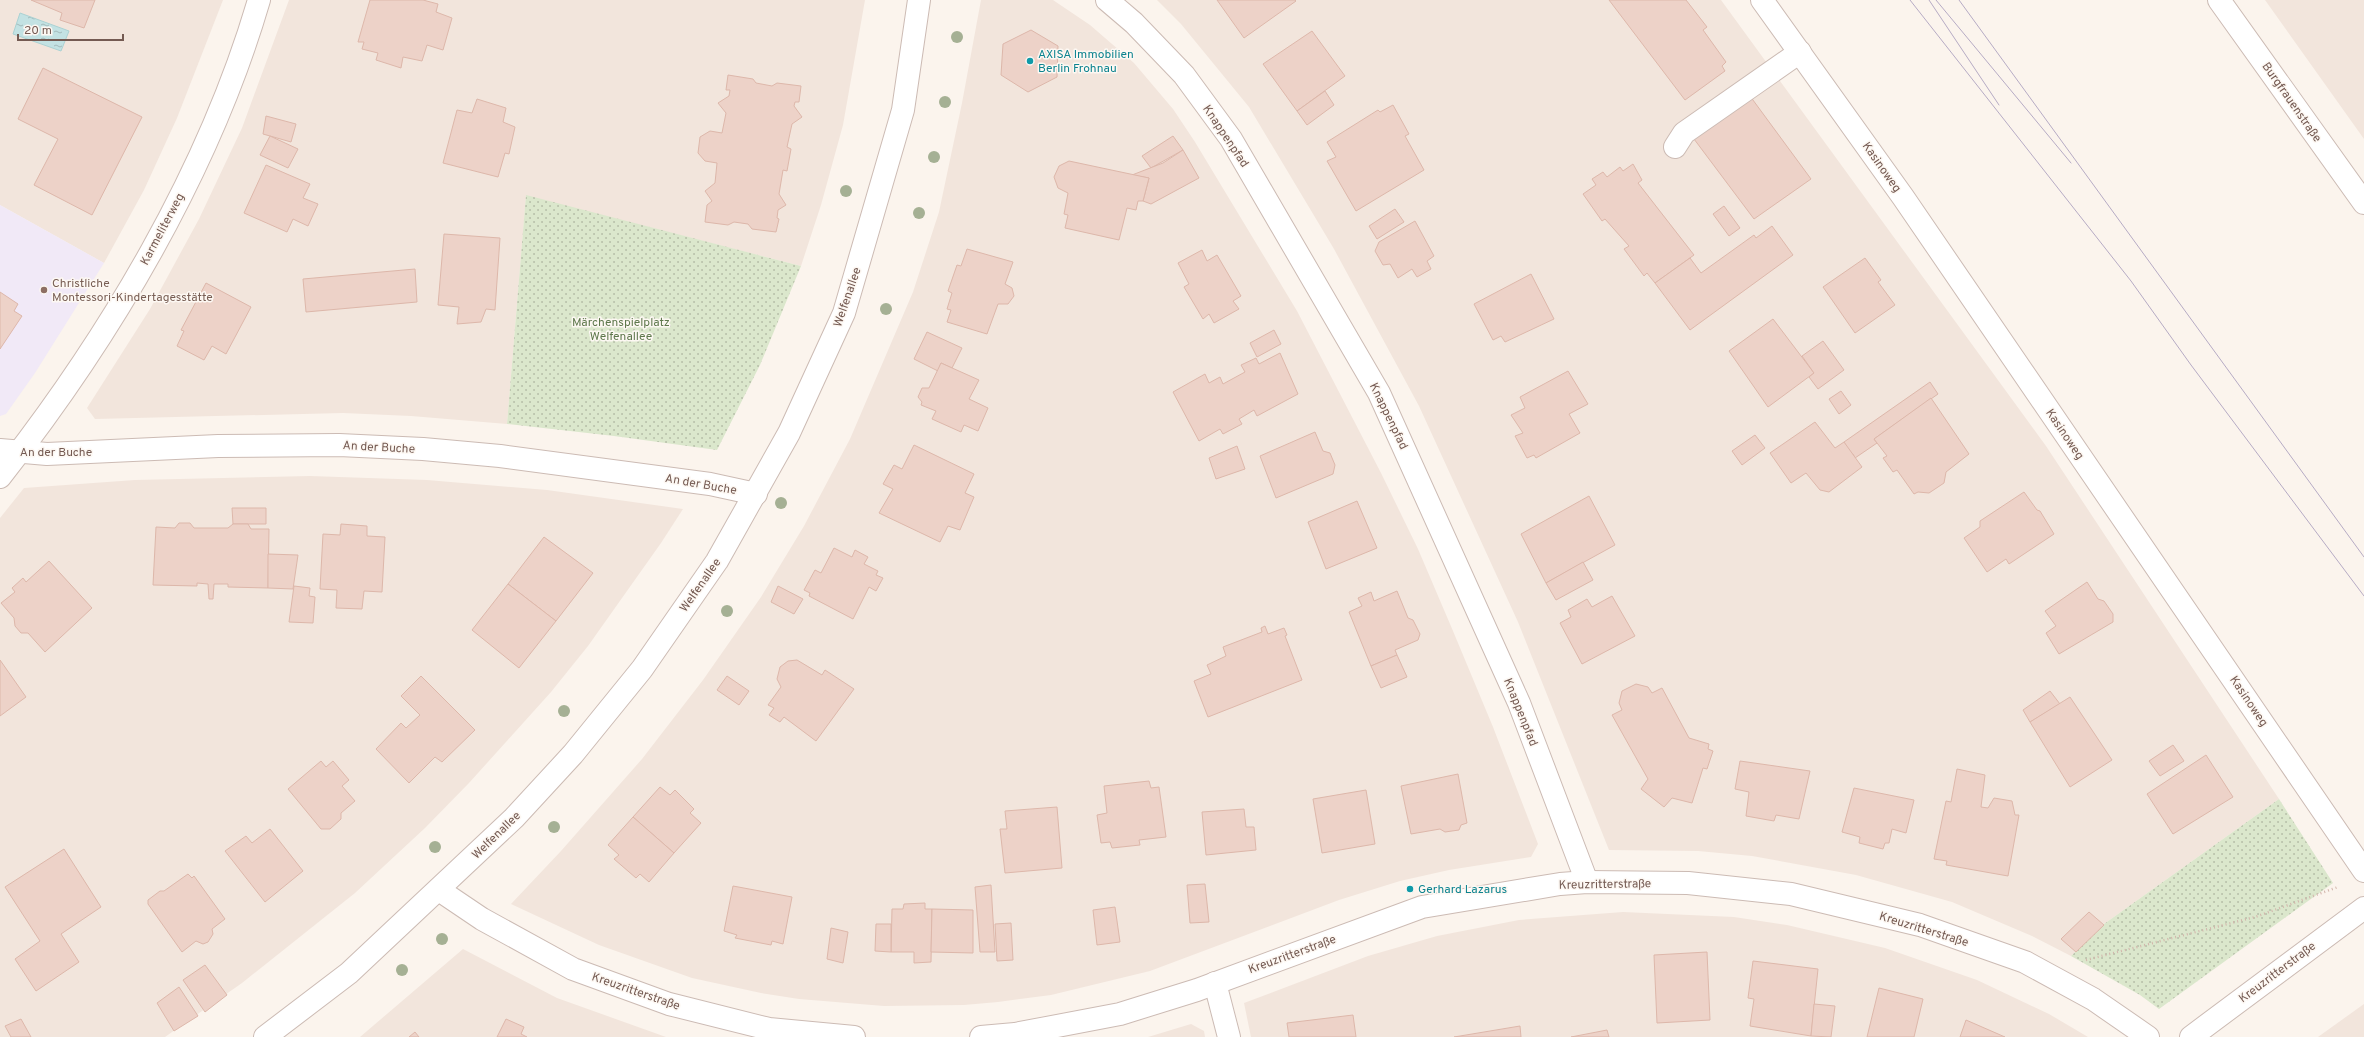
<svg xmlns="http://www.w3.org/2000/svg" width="2364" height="1037" viewBox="0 0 2364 1037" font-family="Overpass,sans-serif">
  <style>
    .residential { fill: #f2e5dc }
    .education { fill: #f1e9f7 }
    .park { fill: url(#park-dots) }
    .water { fill: url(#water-ripples); stroke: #abd2d3 }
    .building { fill: #edd2c8; stroke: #ddb7aa }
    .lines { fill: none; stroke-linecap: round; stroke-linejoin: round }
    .minor-casing { stroke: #ccbbb4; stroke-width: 24 }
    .path { stroke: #d2b5ab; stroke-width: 2.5; stroke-dasharray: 1 3; stroke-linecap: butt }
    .minor { stroke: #fff; stroke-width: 22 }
    .tram { stroke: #b6abc4; stroke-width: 1 }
    .tree { fill: #a5b094 }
    .culture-dot { fill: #0f9aa8; stroke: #fdf8f3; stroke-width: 1.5 }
    .education-dot { fill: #8d6e63; stroke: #fdf8f3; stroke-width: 1.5 }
    .labels { text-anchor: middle; stroke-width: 3; stroke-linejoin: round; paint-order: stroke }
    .culture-label { font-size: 12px; fill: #0d838f; stroke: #fdf8f3; text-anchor: start }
    .street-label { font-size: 12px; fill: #745a52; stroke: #fdf8f3 }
    .education-label { font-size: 12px; fill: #785e54; stroke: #fdf8f3; text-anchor: start }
    .park-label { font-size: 12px; fill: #5e784c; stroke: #fdf8f3 }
  </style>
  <defs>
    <pattern id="park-dots" width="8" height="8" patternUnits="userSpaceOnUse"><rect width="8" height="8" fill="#dbe7cc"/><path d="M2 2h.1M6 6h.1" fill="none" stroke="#b6bea8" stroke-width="1.8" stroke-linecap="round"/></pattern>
    <pattern id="water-ripples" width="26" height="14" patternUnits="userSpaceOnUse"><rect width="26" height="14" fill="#c3e2e3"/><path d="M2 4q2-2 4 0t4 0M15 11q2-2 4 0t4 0" fill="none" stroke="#a3babb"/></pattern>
  </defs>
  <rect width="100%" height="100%" fill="#fbf4ed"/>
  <g class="residential">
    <path d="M0,0H223L177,118L144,190L104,263L0,205Z"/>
    <path d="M289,0H865L843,125L821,205L801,266L526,196L507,424L411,416L343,413L95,419L87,408L150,309L199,219L242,128Z"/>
    <path d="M981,0H1053L1090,25L1134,63L1173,109L1195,142L1297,311L1381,473L1418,549L1453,631L1493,727L1538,844L1531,857L1449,870L1400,881L1339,900L1150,971L1051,995L998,1002L964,1005L884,1006L799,999L761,993L692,978L599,945L511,904L561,851L642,759L703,680L761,597L804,526L850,439L913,292L939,212L962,103Z"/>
    <path d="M1157,0H1721L2046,446L2279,799L2104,924L2071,956L2032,936L1952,902L1856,875L1752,856L1698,851L1609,850L1518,622L1419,406L1334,249L1249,107L1181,24Z"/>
    <path d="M2265,0H2364V139Z"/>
    <path d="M310,476L427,480L547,490L683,509L661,543L588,646L551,692L469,783L425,828L355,893L242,983L165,1037H0V518L24,488L135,480Z"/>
    <path d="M1623,912L1734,917L1787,925L1885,948L1977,980L2049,1014L2088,1037H1251L1244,1003L1368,956L1437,936L1519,920Z"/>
    <path d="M463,949L557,998L666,1037H360Z"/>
    <path d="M2364,1004V1037H2318Z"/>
    <path d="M1191,1024L1204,1031L1205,1037H1148Z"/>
  </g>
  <path class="education" d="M0,205L104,263L35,373L6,414L0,416Z"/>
  <g class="park">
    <path d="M526,195L801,266L760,365L717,450L614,436L507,424Z"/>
    <path d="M2279,799L2333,883L2159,1009L2140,995L2071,956L2104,924Z"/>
  </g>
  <path class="water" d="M20,13L69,31L61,51L13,34Z"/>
  <g class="building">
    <path d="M31,0H95L84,28L60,20L62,13Z"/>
    <path d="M370,0H423L438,4L436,12L452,18L443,50L427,45L422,61L403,57L401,68L376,60L378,53L362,49L364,42H358Z"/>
    <path d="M1217,0H1295L1296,1L1244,38Z"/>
    <path d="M1609,0H1686L1707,27L1703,30L1726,62L1722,66L1725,71L1685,100Z"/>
    <path d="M1031,30L1058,46L1057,77L1028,92L1001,75L1003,44Z"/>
    <path d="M1312,31L1345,76L1297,111L1263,64Z"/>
    <path d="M43,68L142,117L92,215L34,185L58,139L18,119Z"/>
    <path d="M728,75L753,79L756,83L772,86L777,83L801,86L799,102H795L794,106L802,117L792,124L787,147L791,149L787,171L783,170L779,194L786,205L778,210L777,218L779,219L776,232L752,229L748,224L734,222L728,225L705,222L707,205L712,201L705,191L715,183L717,163L705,161L698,153L700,137L710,131L722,133L726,113L718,103L729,96L730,90H726Z"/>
    <path d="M1325,91L1334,105L1307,125L1297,111Z"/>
    <path d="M1750,96L1811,179L1754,219L1694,139Z"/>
    <path d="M477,99L506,108L503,122L515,127L509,154L505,153L498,177L443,163L457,110L472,113Z"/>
    <path d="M1393,105L1409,134L1405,136L1424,170L1356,211L1327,161L1336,157L1327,142L1378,110L1380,112Z"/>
    <path d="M266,116L296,124L291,142L263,134Z"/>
    <path d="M270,136L298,149L288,168L260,155Z"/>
    <path d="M1173,136L1183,150L1151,168L1142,156Z"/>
    <path d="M1183,150L1199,178L1151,204L1143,201L1149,178L1132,175L1163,163Z"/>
    <path d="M1069,161L1149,178L1143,201H1138L1136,210L1127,208L1119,240L1065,228L1068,215L1064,214L1068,193L1058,188L1054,177L1059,166Z"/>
    <path d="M1633,164L1642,180L1638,183L1694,255L1655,283L1647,273L1644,276L1624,249L1629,246L1605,219L1602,221L1583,194L1596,185L1592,179L1603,172L1607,177L1620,167L1623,171Z"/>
    <path d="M266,165L310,184L303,198L318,204L308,226L293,219L287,232L244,213Z"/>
    <path d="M1724,206L1740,228L1729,236L1713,214Z"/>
    <path d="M1395,209L1404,222L1377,239L1369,226Z"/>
    <path d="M1415,221L1434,256L1427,261L1431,269L1417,277L1412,269L1398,278L1390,264L1383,265L1375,251L1379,242Z"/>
    <path d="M1772,226L1793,255L1690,330L1655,283L1690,258L1701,273L1754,235L1756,238Z"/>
    <path d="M444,234L500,238L495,310L486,309L481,322L457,324L459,307L438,305Z"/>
    <path d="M967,249L1013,262L1005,284L1012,288L1014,296L1008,304H998L987,334L947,322L951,310L947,309L952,293L948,291L957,265L961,266Z"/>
    <path d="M1202,250L1207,261L1217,255L1241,296L1233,301L1239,309L1214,323L1209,314L1203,319L1184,287L1189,284L1178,263Z"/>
    <path d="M1865,258L1881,280L1878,282L1895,305L1855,333L1823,287Z"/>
    <path d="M415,269L417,302L306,312L303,279Z"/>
    <path d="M1531,274L1554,319L1505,342L1501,336L1493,340L1474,304Z"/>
    <path d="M206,283L251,307L226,354L212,346L204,360L177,346L184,331L181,330Z"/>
    <path d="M0,292L18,304L14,311L22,316L0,349Z"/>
    <path d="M1773,319L1814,373L1768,407L1729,351Z"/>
    <path d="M1274,330L1281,344L1257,357L1250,343Z"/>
    <path d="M927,332L962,348L952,368L941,363L938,371L914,359Z"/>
    <path d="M1823,341L1844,370L1818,389L1809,377L1814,373L1802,356Z"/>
    <path d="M1280,353L1298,394L1257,416L1254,410L1239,419L1242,424L1223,434L1220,429L1199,441L1173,392L1205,374L1209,383L1220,377L1223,384L1245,372L1241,365L1256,358L1259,364Z"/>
    <path d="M941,363L979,380L969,399L988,408L978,431L964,425L961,432L932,419L936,411L921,405L922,402L918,397L922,388H929Z"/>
    <path d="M1568,371L1588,404L1569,414L1580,433L1536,458L1534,455L1527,458L1515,436L1523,433L1511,415L1525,408L1520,397Z"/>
    <path d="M1930,382L1938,394L1874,439L1877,443L1855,458L1853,454L1851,455L1844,442Z"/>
    <path d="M1841,391L1851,405L1839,414L1829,399Z"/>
    <path d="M1931,398L1969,454L1946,472L1944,483L1929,493L1918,492L1914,494L1897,470L1893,472L1883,458L1887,456L1874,439Z"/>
    <path d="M1815,422L1835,448L1844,442L1862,467L1829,492L1820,490L1806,473L1791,483L1770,453Z"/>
    <path d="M1315,432L1323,451L1330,453L1335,465L1333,474L1276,498L1260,456Z"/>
    <path d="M1755,435L1765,448L1742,465L1732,451Z"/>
    <path d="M914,445L974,474L965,493L974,497L960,530L948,526L940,542L879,513L893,489L883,484L894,465L902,469Z"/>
    <path d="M1237,446L1245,469L1216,479L1209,458Z"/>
    <path d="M2024,492L2037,510L2040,511L2054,534L2009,564L2006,559L1987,572L1964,538L1980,527V521Z"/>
    <path d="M1589,496L1615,545L1546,583L1521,534Z"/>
    <path d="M1357,501L1377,548L1326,569L1308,522Z"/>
    <path d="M232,508H266V524H233Z"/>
    <path d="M179,523H190L194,528H228L233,524H248L251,529H269L268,588L228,587V584H214L213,599H209L208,584L197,583V586L153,585L156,527L175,528Z"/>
    <path d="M341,524L367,526V536L385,537L382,592L364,591L362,609L336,608L337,590L320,589L323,534L340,535Z"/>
    <path d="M544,537L593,573L556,621L508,584Z"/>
    <path d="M834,548L852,557L855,550L868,557L864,564L878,571L876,575L883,578L876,591L869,587L853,619L809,596L810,593L804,590L815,570L821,573Z"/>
    <path d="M268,554L298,555L293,589L268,588Z"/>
    <path d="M49,561L92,608L45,652L28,633H21L15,626L14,618L1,603L15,592L12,588L23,578L26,582Z"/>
    <path d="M1583,562L1593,580L1556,600L1546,583Z"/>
    <path d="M2087,582L2098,599L2104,601L2113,614V622L2059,654L2046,633L2056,626L2045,611Z"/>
    <path d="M508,584L556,621L519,668L472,630Z"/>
    <path d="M294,586L310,588L309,596L315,597L313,623L289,622Z"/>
    <path d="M778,586L803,599L794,614L771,602Z"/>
    <path d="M1397,591L1408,618L1413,620L1420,634L1418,640L1395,650L1397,655L1371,666L1349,612L1362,606L1358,598L1371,592L1374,601Z"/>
    <path d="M1612,596L1635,636L1582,664L1560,623L1571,617L1568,610L1587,599L1592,607Z"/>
    <path d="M1265,626L1268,634L1284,628L1287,635L1285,636L1302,680L1208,717L1194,681L1211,674L1207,665L1226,656L1223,647L1262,632L1261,628Z"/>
    <path d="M1397,655L1407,677L1381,688L1371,666Z"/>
    <path d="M0,660L26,697L0,716Z"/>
    <path d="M797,660L822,675L825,670L854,689L816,741L784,717L780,722L769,715L774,708L768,705L781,687L777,679L780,667L788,661Z"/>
    <path d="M421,676L475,730L442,762L435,757L409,783L376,749L401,723L406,728L420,715L401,696Z"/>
    <path d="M727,676L749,691L739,705L717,690Z"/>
    <path d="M1636,684L1648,687L1652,693L1662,688L1689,738L1709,744L1708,749L1713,751L1707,769L1703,768L1692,803L1672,798L1664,807L1641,789L1648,779L1612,715L1622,710L1619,703L1622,691Z"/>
    <path d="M2050,691L2060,704L2030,722L2023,710Z"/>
    <path d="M2070,697L2112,760L2070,787L2030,722Z"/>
    <path d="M2173,745L2184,761L2160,776L2149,761Z"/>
    <path d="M2206,755L2233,797L2173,834L2147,794Z"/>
    <path d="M321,761L326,767L333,761L349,780L342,786L355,801L341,813V819L330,829H321L288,789Z"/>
    <path d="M1740,761L1810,771L1799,819L1776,815L1774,821L1746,816L1749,792L1735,789Z"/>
    <path d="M1957,769L1985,775L1981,807L1988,808L1994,798L2012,801L2015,815H2019L2008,876L1946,865L1947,861L1934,859L1946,801L1951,802Z"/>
    <path d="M1458,774L1467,823L1461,825L1459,830L1445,832L1440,829L1411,834L1401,786Z"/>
    <path d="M1149,781L1151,788L1159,787L1166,837L1139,840L1140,845L1112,848L1110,842L1101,843L1097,815L1107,813L1104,786Z"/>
    <path d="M660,787L670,795L675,790L694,809L690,813L701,823L674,853L633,817Z"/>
    <path d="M1854,788L1914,800L1906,833L1892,829L1889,843H1885L1883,849L1859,843L1860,837L1842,832Z"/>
    <path d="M1366,790L1375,844L1322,853L1313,799Z"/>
    <path d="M1057,807L1062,868L1005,873L1000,829H1007L1005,811Z"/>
    <path d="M1244,809L1246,827H1254L1256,850L1206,855L1202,812Z"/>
    <path d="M633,817L674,853L649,882L640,874L636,878L614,859L619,855L608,845Z"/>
    <path d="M270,829L303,871L265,902L225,851L246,836L252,843Z"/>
    <path d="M64,849L101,907L61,934L79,962L36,991L15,959L40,941L5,887Z"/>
    <path d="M188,874L192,878L194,876L225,919L212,929L213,934L208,942L203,944L196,941L182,952L148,904V900L160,891H164Z"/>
    <path d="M1205,884L1209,922L1190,923L1187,885Z"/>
    <path d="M991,885L995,952H980L975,887Z"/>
    <path d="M733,886L792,897L783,944L772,941L771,945L735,938L737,935L724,931Z"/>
    <path d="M925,903V909H932L931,962L914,963V952H891L892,909H903L904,904Z"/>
    <path d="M1115,907L1120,942L1097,945L1093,910Z"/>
    <path d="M932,909L973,910V953L931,952Z"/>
    <path d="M2089,912L2104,925L2076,952L2061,939Z"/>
    <path d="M1011,923L1013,960L997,961L995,924Z"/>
    <path d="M876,924H891V952L875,951Z"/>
    <path d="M831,928L848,932L843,963L827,959Z"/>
    <path d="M1707,952L1710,1020L1657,1023L1654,955Z"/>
    <path d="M1753,961L1818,969L1811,1036L1750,1026L1754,999L1748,998Z"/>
    <path d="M205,965L227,995L205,1012L183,980Z"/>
    <path d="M179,987L198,1016L174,1031L157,1003Z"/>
    <path d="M1879,988L1923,999L1914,1037H1867Z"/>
    <path d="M1814,1004L1835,1006L1831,1037L1811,1036Z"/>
    <path d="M1353,1015L1356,1037H1289L1287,1023Z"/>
    <path d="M21,1019L31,1037H11L5,1026Z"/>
    <path d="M506,1019L524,1027L521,1034L527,1037H497Z"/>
    <path d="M1966,1020L2005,1037H1960Z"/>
    <path d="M1520,1026L1521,1037H1454Z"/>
    <path d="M1607,1030L1609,1037H1571Z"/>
    <path d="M415,1032L419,1037H409Z"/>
  </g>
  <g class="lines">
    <defs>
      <g id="minor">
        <path d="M1107,0L1134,23L1184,75L1231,139L1379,393L1519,703L1587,882"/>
        <path d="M1762,0L1903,197L2364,871"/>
        <path d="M2219,0L2364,203"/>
        <path d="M1675,147L1684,133L1800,52"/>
        <path d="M0,450L47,454L218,446L339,445L423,449L500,456L710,484L756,494"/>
        <path d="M0,477C110,337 209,171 259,0"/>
        <path d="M439,890L482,919L573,969L669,1004L769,1029L854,1037"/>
        <path d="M1215,983L1229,1037"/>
        <path d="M265,1037L349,973L514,818L573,754L642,669L717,561L789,433L844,313L903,110L919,0"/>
        <path d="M981,1037L1015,1034L1120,1014L1197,990L1422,907L1560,884L1587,882L1688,883L1791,894L1920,925L2025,962L2093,999L2148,1037"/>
        <path d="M2191,1037L2364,908"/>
      </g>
    </defs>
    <use href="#minor" class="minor-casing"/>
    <path class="path" d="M2086,960L2255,917L2338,887"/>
    <use href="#minor" class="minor"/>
    <g class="tram">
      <path d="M1910,0L2131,281L2191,365L2364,596"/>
      <path d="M1929,0L1999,105"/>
      <path d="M1936,0L2071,163"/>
      <path d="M1959,0L2364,557"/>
    </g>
  </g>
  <g class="tree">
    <circle cx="957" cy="37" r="6"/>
    <circle cx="945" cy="102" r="6"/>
    <circle cx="934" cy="157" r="6"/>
    <circle cx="846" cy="191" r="6"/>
    <circle cx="919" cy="213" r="6"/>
    <circle cx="886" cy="309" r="6"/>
    <circle cx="781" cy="503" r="6"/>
    <circle cx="727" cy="611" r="6"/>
    <circle cx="564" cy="711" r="6"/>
    <circle cx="554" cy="827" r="6"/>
    <circle cx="435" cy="847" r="6"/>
    <circle cx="442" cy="939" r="6"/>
    <circle cx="402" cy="970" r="6"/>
  </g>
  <g class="culture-dot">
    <circle cx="1030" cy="61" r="4"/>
    <circle cx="1410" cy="889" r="4"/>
  </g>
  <circle class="education-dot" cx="44" cy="290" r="4"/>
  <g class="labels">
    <g class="culture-label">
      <text x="1038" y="58">AXISA Immobilien<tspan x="1038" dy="14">Berlin Frohnau</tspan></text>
      <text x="1418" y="893">Gerhard Lazarus</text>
    </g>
    <g class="street-label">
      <text transform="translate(2292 102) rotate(55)" y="4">Burgfrauenstraße</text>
      <text transform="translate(1226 136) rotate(56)" y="4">Knappenpfad</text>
      <text transform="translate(1882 167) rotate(55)" y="4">Kasinoweg</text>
      <text transform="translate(162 229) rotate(-62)" y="4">Karmeliterweg</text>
      <text transform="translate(847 297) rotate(-71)" y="4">Welfenallee</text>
      <text transform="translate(1389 416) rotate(64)" y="4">Knappenpfad</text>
      <text transform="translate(2065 434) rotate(56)" y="4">Kasinoweg</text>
      <text transform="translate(379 447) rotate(3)" y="4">An der Buche</text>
      <text x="56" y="456">An der Buche</text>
      <text transform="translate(701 484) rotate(10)" y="4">An der Buche</text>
      <text transform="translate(700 585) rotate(-55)" y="4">Welfenallee</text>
      <text transform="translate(2249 701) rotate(56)" y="4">Kasinoweg</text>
      <text transform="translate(1521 712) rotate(68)" y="4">Knappenpfad</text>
      <text transform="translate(496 835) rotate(-44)" y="4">Welfenallee</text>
      <text transform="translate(1605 884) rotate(-1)" y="4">Kreuzritterstraße</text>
      <text transform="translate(1924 929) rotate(17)" y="4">Kreuzritterstraße</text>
      <text transform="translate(1292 954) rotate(-20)" y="4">Kreuzritterstraße</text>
      <text transform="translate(2277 972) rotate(-37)" y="4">Kreuzritterstraße</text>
      <text transform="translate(636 991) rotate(19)" y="4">Kreuzritterstraße</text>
    </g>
    <g class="education-label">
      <text x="52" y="287">Christliche<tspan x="52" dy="14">Montessori-Kindertagesstätte</tspan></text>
    </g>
    <g class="park-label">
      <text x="621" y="326">Märchenspielplatz<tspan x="621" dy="14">Welfenallee</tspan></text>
    </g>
  </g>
  <path d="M18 34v6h105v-6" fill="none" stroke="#745a52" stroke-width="2"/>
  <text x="24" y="34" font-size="12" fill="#745a52" stroke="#fdf8f3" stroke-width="3" paint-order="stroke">20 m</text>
</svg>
